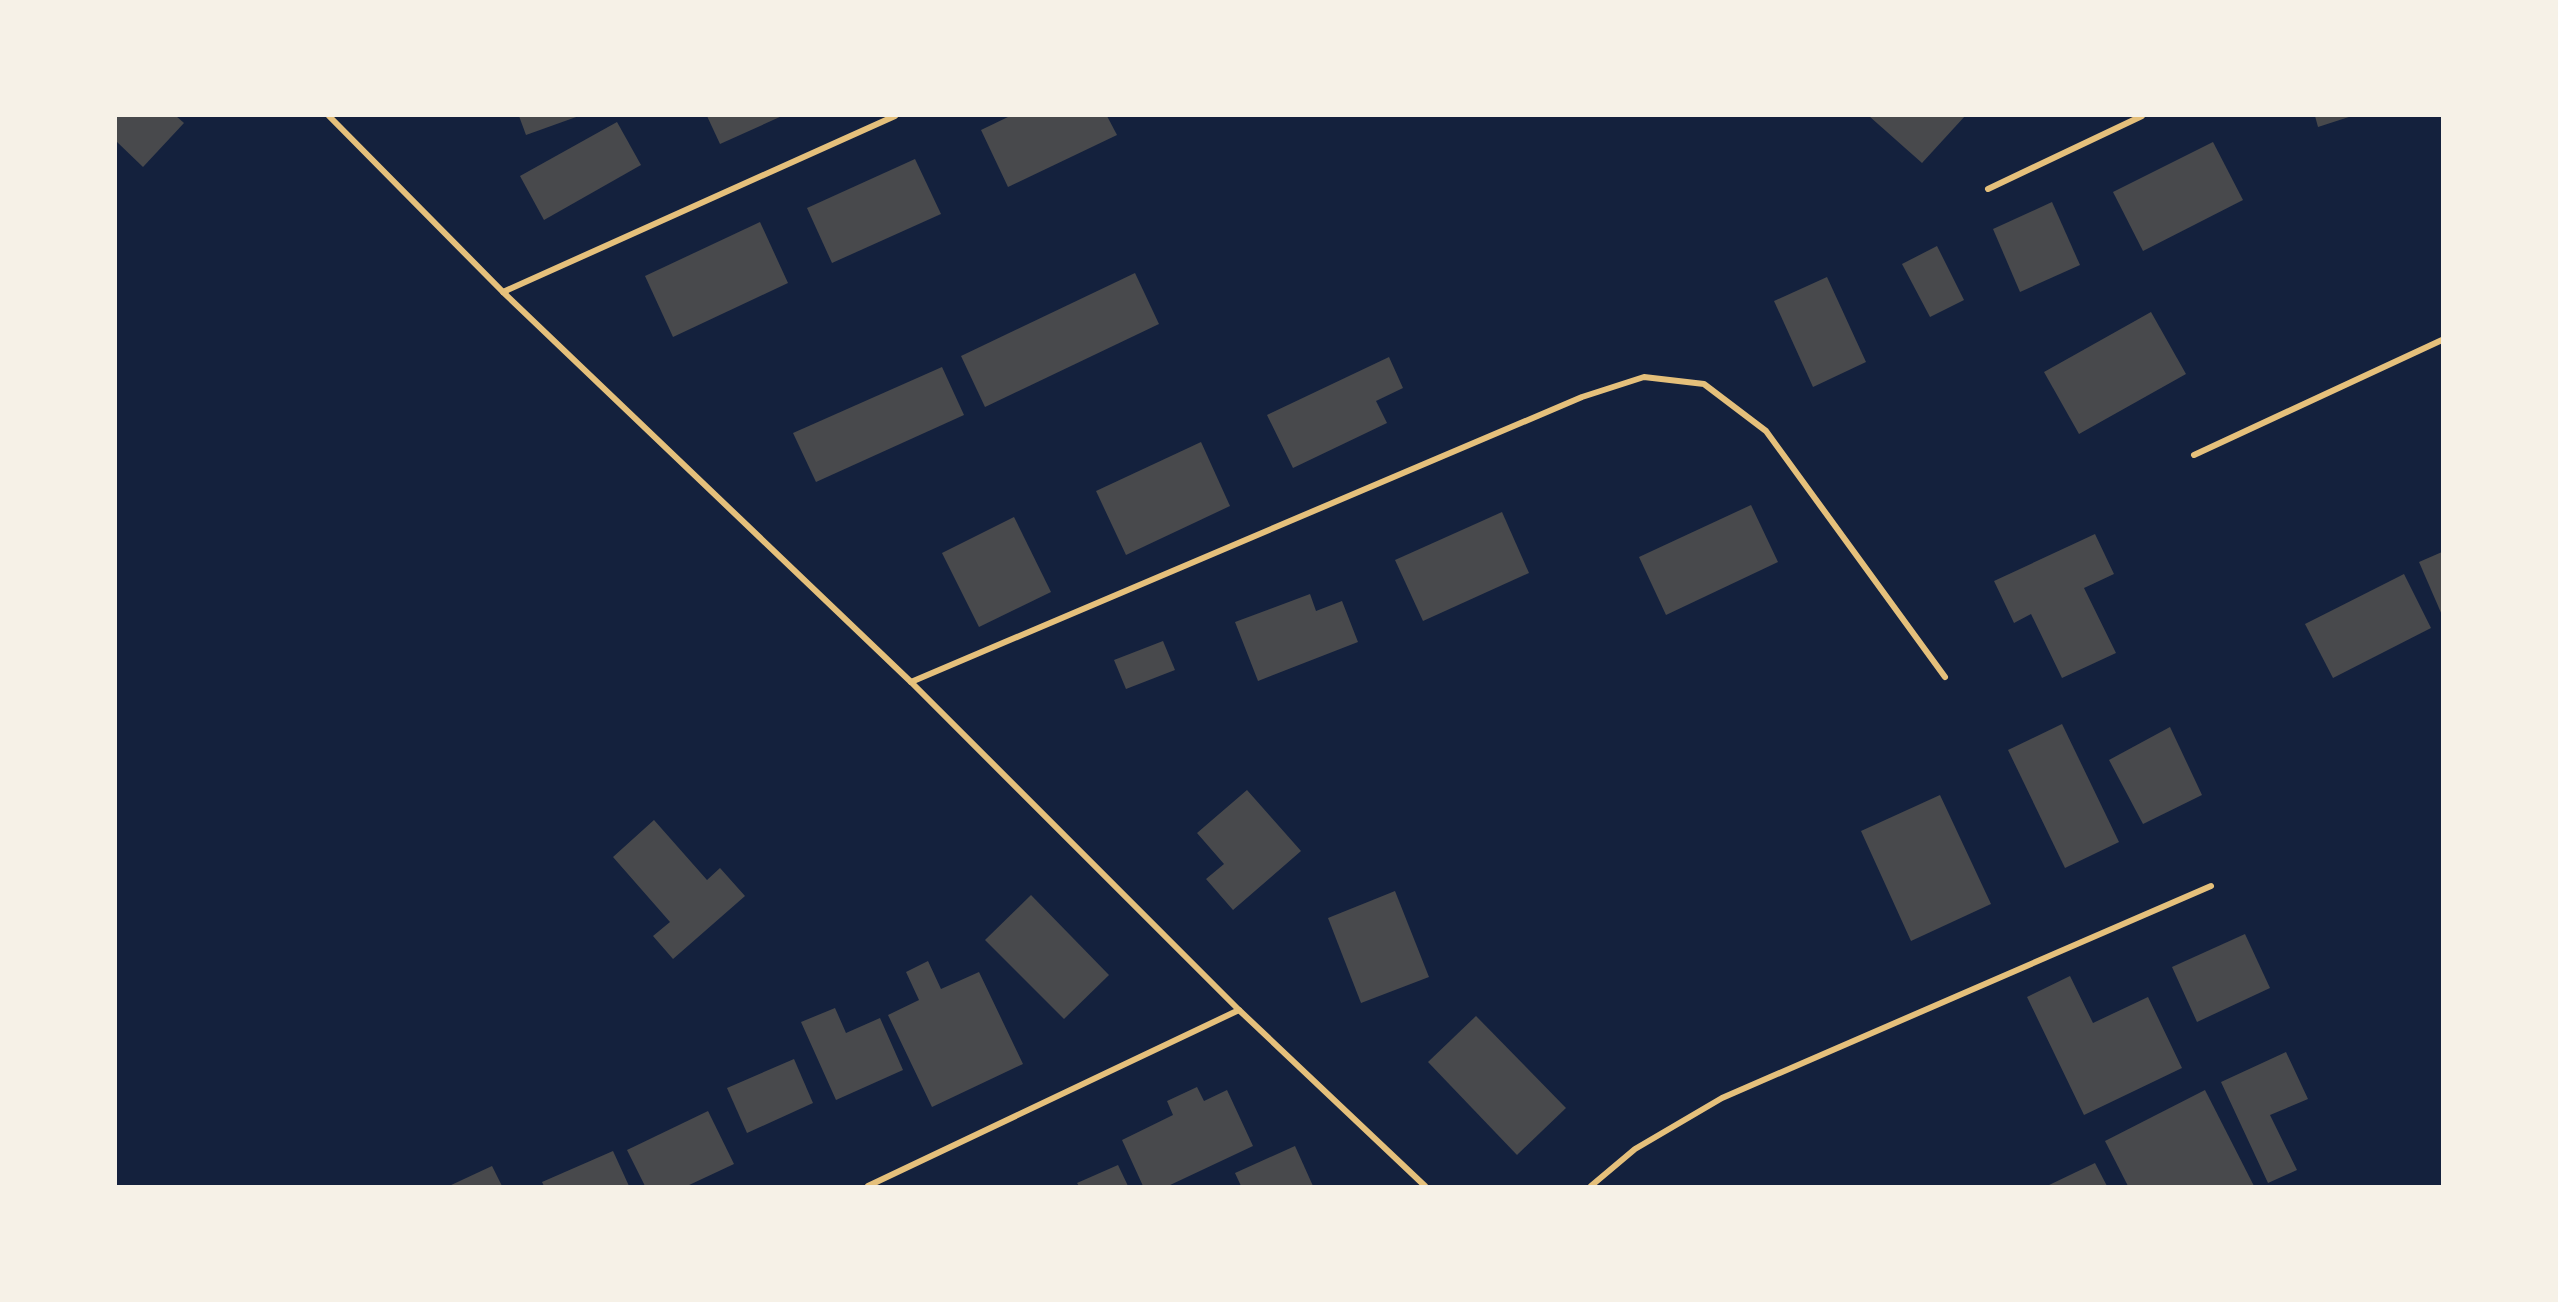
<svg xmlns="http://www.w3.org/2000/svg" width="2558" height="1302" viewBox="0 0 2558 1302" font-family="Cabin,sans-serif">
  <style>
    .building { fill: #48494c }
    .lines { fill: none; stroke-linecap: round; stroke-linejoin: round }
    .minor { stroke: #e5c07b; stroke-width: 6 }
  </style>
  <rect width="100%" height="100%" fill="#14213d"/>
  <g class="building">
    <path d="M116,116H176L184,123L143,167L116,141Z"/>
    <path d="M519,116H579L526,135Z"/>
    <path d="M707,116H782L720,144Z"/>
    <path d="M1010,116H1107L1117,135L1008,187L981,130Z"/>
    <path d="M1869,116H1965L1922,163Z"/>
    <path d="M2315,116H2352L2318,127Z"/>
    <path d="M617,122L641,165L544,220L520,176Z"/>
    <path d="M2213,142L2243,200L2143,251L2113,192Z"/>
    <path d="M915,159L941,214L832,263L807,208Z"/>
    <path d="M2052,202L2080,265L2020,292L1993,229Z"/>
    <path d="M760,222L788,283L673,337L645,276Z"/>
    <path d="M1937,246L1964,300L1930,317L1902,264Z"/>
    <path d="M1135,273L1159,324L985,407L961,356Z"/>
    <path d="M1827,277L1866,362L1813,387L1774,301Z"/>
    <path d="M2151,312L2186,374L2079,434L2044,372Z"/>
    <path d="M1389,357L1403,388L1376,401L1387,423L1293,468L1267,415Z"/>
    <path d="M942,367L964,415L816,482L793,433Z"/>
    <path d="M1201,442L1230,506L1126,555L1096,491Z"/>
    <path d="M1751,505L1778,562L1666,615L1639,557Z"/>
    <path d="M1502,512L1529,573L1423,621L1395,560Z"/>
    <path d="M1014,517L1051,592L979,627L942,553Z"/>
    <path d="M2095,534L2114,574L2084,588L2116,653L2062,678L2031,614L2014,623L1994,581Z"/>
    <path d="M2442,552V615L2419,562Z"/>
    <path d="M2404,574L2431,628L2333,678L2305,624Z"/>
    <path d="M1310,594L1316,611L1342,601L1358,642L1258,681L1235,622Z"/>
    <path d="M1163,641L1175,670L1126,689L1114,660Z"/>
    <path d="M2062,724L2119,842L2065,868L2008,750Z"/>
    <path d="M2170,727L2202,795L2143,824L2109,760Z"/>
    <path d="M1247,790L1301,851L1233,910L1206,879L1224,864L1197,833Z"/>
    <path d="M1940,795L1991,904L1911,941L1861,831Z"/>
    <path d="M654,820L707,880L720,868L745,896L673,959L653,936L670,922L613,857Z"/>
    <path d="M1395,891L1429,977L1361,1003L1328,918Z"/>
    <path d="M1031,895L1109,975L1064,1019L985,940Z"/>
    <path d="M2245,934L2270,988L2197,1022L2172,967Z"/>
    <path d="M928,961L941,989L979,972L1023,1064L932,1107L888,1015L919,1000L906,972Z"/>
    <path d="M2070,976L2093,1023L2148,997L2182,1068L2084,1115L2027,997Z"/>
    <path d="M835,1008L846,1033L880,1018L903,1070L836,1100L801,1022Z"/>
    <path d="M1476,1016L1566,1108L1517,1155L1428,1062Z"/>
    <path d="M2286,1052L2308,1099L2270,1115L2297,1170L2268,1183L2221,1082Z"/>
    <path d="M794,1059L813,1103L747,1133L727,1088Z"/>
    <path d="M1197,1087L1204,1101L1227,1090L1253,1146L1168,1186H1143L1122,1140L1173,1115L1167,1101Z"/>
    <path d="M2205,1090L2254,1186H2128L2105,1141Z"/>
    <path d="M708,1111L734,1164L687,1186H645L627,1150Z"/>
    <path d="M1295,1146L1313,1186H1241L1235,1173Z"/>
    <path d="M613,1151L629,1186H544L542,1182Z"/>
    <path d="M2095,1163L2107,1186H2047Z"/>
    <path d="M1118,1165L1128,1186H1079L1077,1183Z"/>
    <path d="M492,1166L502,1186H449Z"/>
  </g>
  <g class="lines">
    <g class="minor">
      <path d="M329,116L503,292L911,682L1239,1010L1425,1186"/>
      <path d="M1988,189L2142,116"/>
      <path d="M503,292L895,116"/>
      <path d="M2194,455L2442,340"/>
      <path d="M911,682L1582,397L1644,377L1704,384L1766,431L1945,677"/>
      <path d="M868,1186L1239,1010"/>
      <path d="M1591,1186L1635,1149L1722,1098L2211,886"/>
    </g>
  </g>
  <rect width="2558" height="1302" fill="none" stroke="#f6f1e7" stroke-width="234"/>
</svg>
